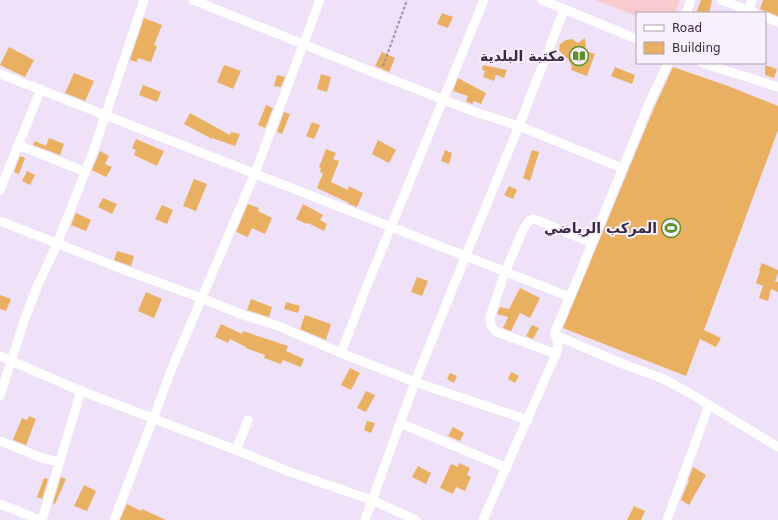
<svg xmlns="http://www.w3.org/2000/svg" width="778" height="520" viewBox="0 0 778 520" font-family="'DejaVu Sans','Noto Sans Arabic',sans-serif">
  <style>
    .green { fill: #f9cbce }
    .building { fill: #eab061 }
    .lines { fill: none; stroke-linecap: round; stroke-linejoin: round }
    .path { stroke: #9b8da4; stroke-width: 2; stroke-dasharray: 3 2; stroke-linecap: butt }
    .minor { stroke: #fff; stroke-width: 9 }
    .labels { text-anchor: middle; stroke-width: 4; stroke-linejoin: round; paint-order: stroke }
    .poi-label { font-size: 14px; font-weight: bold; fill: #382a40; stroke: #f8f1fd; text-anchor: end }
  </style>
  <rect width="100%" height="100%" fill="#efe1f8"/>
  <path class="green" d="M595,0H680L675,13H637V16Z"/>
  <g class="building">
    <path d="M701,0H712L709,13H696Z"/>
    <path d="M763,0H778V16L760,9Z"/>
    <path d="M442,13L453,17L448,28L437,24Z"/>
    <path d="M144,18L162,25L154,45L157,46L151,62L138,58L137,62L130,60Z"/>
    <path d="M585,38L586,51L595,54L587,76L571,70L572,67L568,59L565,57L559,50L560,44L566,40L572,39L578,43Z"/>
    <path d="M9,47L34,60L25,77L0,65Z"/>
    <path d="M382,52L395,58L389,72L375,66Z"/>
    <path d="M224,65L241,71L233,89L217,82Z"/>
    <path d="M483,65L507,70L504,78L496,75L494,81L483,77L485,71L482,70Z"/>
    <path d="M765,65L777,69L774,78L765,75Z"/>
    <path d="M615,67L635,75L632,84L611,76Z"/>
    <path d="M673,67L728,86L778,106V130L704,330L721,338L716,347L700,339L686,376L563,328L654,108Z"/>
    <path d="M74,73L94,81L85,101L65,93Z"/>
    <path d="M321,74L331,77L327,92L317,89Z"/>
    <path d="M277,75L285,77L281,87L274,86Z"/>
    <path d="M458,78L486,93L481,104L474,101L472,104L466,101L468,96L453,91Z"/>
    <path d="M143,85L161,92L157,102L139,95Z"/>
    <path d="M266,105L273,108L265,128L258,125Z"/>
    <path d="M284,112L290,114L282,134L277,132Z"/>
    <path d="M190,113L230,135L231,132L240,134L235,146L212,138V139L184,124Z"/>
    <path d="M312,122L320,125L314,139L306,136Z"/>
    <path d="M49,138L64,144L60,155L33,145L35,141L46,146Z"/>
    <path d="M136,139L164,151L157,166L134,155L136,150L132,148Z"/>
    <path d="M378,140L396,150L389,163L372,154Z"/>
    <path d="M326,149L336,153L333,159L339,161L331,182L348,190L349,186L363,193L357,207L349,204V203L317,188L323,173L320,172L321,168L319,167Z"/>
    <path d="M445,150L452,153L449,164L441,161Z"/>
    <path d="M532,150L539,152L530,181L523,178Z"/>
    <path d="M100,151L109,156L105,164L112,167L106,177L92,170Z"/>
    <path d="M20,156L25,158L19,174L14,172Z"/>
    <path d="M27,171L35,175L30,185L22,181Z"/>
    <path d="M194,179L207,184L196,211L183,206Z"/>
    <path d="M509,186L517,190L513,199L504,195Z"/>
    <path d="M103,198L117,204L112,214L98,207Z"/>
    <path d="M248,204L259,208L258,211L272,218L265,234L252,228L248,237L236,232Z"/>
    <path d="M303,204L323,215L320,220L327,224L324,231L308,223L307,224L296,219Z"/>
    <path d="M162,205L173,210L167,224L155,219Z"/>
    <path d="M76,213L91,220L86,231L71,225Z"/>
    <path d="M117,251L134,256L131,266L114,260Z"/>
    <path d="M762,263L778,270V273L775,281L778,282V292L771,289L768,301L759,298L763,286L756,283L760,271L759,270Z"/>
    <path d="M417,277L428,281L422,296L411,292Z"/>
    <path d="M520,288L540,298L530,318L520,313L511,331L503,328L508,317L497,314L500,307L509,309Z"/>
    <path d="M146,292L162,299L154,318L138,311Z"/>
    <path d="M0,295L11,299L6,311L0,309Z"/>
    <path d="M251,299L272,307L269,317L247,310Z"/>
    <path d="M286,302L300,306L298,313L284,309Z"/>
    <path d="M305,315L331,324L326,340L300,329Z"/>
    <path d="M221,324L242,334L243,331L288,346L286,351L304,359L301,367L283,360L281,364L264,358L265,355L246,348V347L230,339L228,343L215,337Z"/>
    <path d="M532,325L539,328L533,339L526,336Z"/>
    <path d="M350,368L360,373L351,390L341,385Z"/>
    <path d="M511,372L519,376L515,383L508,379Z"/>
    <path d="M450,373L457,376L454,383L447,379Z"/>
    <path d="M366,391L375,395L366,412L357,408Z"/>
    <path d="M29,416L36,419L26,445L13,440L22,418L27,420Z"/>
    <path d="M367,421L375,423L371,433L364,430Z"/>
    <path d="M453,427L464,433L460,441L448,436Z"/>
    <path d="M459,463L470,468L467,475L471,477L465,491L456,487L453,494L440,488L451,464L458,467Z"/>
    <path d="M418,466L431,473L426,484L412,477Z"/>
    <path d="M693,467L706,475L689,505L681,500L684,492L689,481L688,480Z"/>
    <path d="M61,477L66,479L55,504L53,503Z"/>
    <path d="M44,478L48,479L42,499L37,497Z"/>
    <path d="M84,485L96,491L87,511L74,506Z"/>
    <path d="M127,504L141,511L142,509L166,520H120Z"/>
    <path d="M634,506L645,511L641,520H627Z"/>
  </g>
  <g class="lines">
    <path class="path" d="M383,66L407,0"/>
    <g class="minor">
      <path d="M193,0L380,75L478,113L519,126L622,168"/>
      <path d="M542,0L637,39"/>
      <path d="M721,0L755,13"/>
      <path d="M686,13L691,0"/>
      <path d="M748,13L752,0"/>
      <path d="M765,17L778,22"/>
      <path d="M702,63L778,87"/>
      <path d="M0,74L570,297"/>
      <path d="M18,145L86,172"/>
      <path d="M0,190L41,89"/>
      <path d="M0,221L122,269L201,298L246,316L276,325L341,353L415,382L528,420"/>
      <path d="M555,335L623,364L664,379L691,394L778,447"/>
      <path d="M341,353L366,288L484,0"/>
      <path d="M556,354L497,332C492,328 489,324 490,317L505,272L524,228L529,221L533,219L537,220L592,243"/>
      <path d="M0,356L81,391L236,450L290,472L372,500L416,520"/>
      <path d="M0,396L25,318L38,285L57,244L93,152L144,0"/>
      <path d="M400,423L507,468"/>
      <path d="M0,441L42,458L59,462"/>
      <path d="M236,450L248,420"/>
      <path d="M0,504L40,520"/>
      <path d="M42,520L81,391"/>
      <path d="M114,520L153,419L172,368L255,173L320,0"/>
      <path d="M365,520L415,382L466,255L519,126L564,10"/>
      <path d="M483,520L556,354L558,346L555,332L557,327L580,273L648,106L668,63"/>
      <path d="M667,520L709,405"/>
    </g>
  </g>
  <defs>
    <symbol id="library-ring" viewBox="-11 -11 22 22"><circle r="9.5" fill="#f8f1fd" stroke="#5d9029" stroke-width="1.5"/><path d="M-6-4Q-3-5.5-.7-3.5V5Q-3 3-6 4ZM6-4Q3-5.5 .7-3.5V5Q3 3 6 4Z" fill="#5d9029"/></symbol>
    <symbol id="stadium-ring" viewBox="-11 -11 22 22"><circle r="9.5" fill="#f8f1fd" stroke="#5d9029" stroke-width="1.5"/><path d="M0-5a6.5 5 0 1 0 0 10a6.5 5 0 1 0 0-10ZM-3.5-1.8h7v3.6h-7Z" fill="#5d9029"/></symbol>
  </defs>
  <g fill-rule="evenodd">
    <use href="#library-ring" x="568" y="45" width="22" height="22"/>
    <use href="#stadium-ring" x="660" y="217" width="22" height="22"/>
  </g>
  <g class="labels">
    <g class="poi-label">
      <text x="565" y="61">مكتبة البلدية</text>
      <text x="657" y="233">المركب الرياضي</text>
    </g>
  </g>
  <rect x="636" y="12" width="130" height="52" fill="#f8f1fd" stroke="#aba1b1"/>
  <rect x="644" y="25" width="20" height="6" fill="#ffffff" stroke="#aba1b1"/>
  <text x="672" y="32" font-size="12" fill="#382a40">Road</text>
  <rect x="644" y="42" width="20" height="12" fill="#eab061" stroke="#aba1b1"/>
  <text x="672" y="52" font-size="12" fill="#382a40">Building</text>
</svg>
